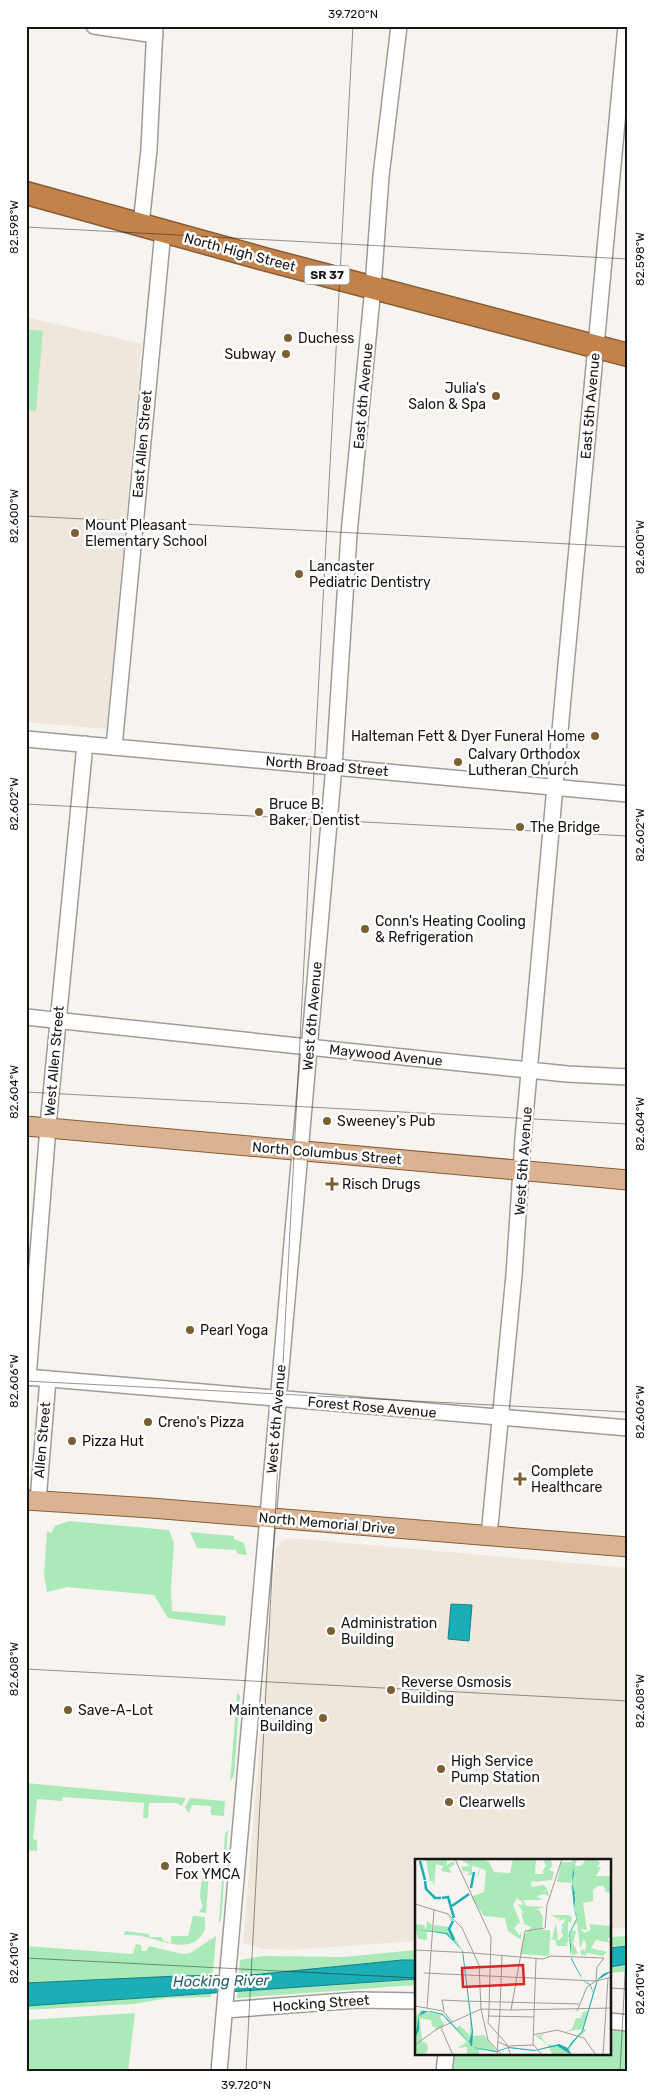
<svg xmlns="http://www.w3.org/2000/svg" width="654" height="2098" viewBox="0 0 654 2098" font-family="Rubik,sans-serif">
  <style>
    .built { fill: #efe7dc }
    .green { fill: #aaeab9 }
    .water { fill: #1baeb6; stroke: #1a8086 }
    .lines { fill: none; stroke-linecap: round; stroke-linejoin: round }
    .minor-casing { stroke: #9f9c98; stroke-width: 18 }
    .major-casing { stroke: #865c37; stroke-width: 21 }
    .highway-casing { stroke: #865c37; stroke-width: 25 }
    .minor { stroke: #fff; stroke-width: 15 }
    .major { stroke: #dab492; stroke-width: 19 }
    .highway { stroke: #c2824a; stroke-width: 22 }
    .ticks { fill: none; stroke: #181615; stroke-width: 1; stroke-opacity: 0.45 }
    .poi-dot { fill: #7b5f32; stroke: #fff; stroke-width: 2 }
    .labels { text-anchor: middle; stroke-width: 5; stroke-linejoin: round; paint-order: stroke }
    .shield { fill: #fff; stroke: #5d5c5b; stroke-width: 1 }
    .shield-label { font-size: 12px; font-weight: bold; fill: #181615 }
    .street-label { font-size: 14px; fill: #181615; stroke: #fff }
    .poi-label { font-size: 14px; fill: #181615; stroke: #fff; text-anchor: start }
    .water-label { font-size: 15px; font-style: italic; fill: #2b6164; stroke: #fff }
    .inset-river { fill: none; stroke: #1baeb6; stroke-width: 2.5 }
    .inset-road { fill: none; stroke: #9e9b98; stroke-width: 1 }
    .view { fill: #d62828; fill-opacity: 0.15; stroke: #d62828; stroke-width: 2.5 }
    .inset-edge { fill: none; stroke: #181615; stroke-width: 2.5 }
    .neatline { fill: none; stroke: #181615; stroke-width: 2 }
    .ticks-label { font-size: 12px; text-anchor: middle; fill: #181615 }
  </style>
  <rect width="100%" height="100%" fill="#f7f4ef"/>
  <g class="built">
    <path d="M26,317L142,344L107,729L26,722Z"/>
    <path d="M291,1538L628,1568V1928L610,1929V1860H417L416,1941L290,1950L262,1949L243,1943L276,1548L283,1541Z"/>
  </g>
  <g class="green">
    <path d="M26,329L43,331L36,411L26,410Z"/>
    <path d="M69,1521L169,1530L174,1543L171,1588L172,1611L226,1616L225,1626L168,1618L154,1595L67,1587L47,1592L44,1575L47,1531L51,1533L55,1526Z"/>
    <path d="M190,1532L234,1536V1539L244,1543L247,1555L238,1554L236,1550L197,1548Z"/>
    <path d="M237,1693L240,1696L234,1775L230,1782Z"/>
    <path d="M26,1783L186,1798L182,1806L176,1803H149L148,1818H143L144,1803L63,1797L62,1801L37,1799L33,1839L37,1840V1851L26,1850Z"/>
    <path d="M190,1798L225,1801L224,1816L211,1815V1806L192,1805L189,1813L185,1808Z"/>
    <path d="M228,1830L221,1921L219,1922L225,1833Z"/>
    <path d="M204,1873H209L206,1913L199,1912L203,1906C197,1897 202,1882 204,1873Z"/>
    <path d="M193,1916L205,1917V1929C194,1956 164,1941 145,1937C138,1935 131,1935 124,1935L125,1931L149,1934V1937H161L164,1941L171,1943V1936H188Z"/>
    <path d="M216,1936L211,1997L168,1998L134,2004L26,2010V1946L133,1954L136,1944L141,1945L142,1951H146L149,1946L182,1954L190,1953Z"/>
    <path d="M628,1936V1971L610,1973V1937Z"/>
    <path d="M416,1950V1985L237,1998L240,1960L263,1956L343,1957Z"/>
    <path d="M135,2013L128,2072H26V2020Z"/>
    <path d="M610,2028L628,2030V2072H452L453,2054H610Z"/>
  </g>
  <g class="water">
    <path d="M451,1604L472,1605L469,1641L448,1639Z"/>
    <path d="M628,1946V1964L610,1967V1948Z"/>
    <path d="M402,1960H416V1979L26,2006V1983L178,1976L251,1975Z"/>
  </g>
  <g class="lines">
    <defs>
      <g id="minor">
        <path d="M94,26L155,35"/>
        <path d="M141,225L149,149L155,26"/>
        <path d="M26,739L628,794"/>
        <path d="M114,747L163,231"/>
        <path d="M26,1017L422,1059L567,1074L628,1077"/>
        <path d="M26,1377L628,1428"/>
        <path d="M28,1378L49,1115L85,744"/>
        <path d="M38,1501L48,1379"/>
        <path d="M489,1536L514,1275L523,1139L565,676L626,26"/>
        <path d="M225,2010L358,2000L417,2001"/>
        <path d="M610,2021L628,2023"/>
        <path d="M219,2072L334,766L349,534L373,287L381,176L399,26"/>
        <path d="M444,2072L446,2054"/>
      </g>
      <g id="major">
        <path d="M26,1126L628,1180"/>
        <path d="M26,1500L151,1508L628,1547"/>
      </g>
      <path id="highway" d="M26,193L264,259L628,355"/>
    </defs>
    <use href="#minor" class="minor-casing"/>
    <use href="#major" class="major-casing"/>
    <use href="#highway" class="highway-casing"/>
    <use href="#minor" class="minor"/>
    <use href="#major" class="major"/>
    <use href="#highway" class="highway"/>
  </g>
  <path class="ticks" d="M26,227L628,259M26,516L628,547M26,804L628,836M26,1092L628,1124M26,1381L628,1412M26,1669L628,1701M26,1958L417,1978M610,1988L628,1989M246,2072L353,26M620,2072L628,1916"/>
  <g class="poi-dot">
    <circle cx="288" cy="338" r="5"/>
    <circle cx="286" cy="354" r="5"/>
    <circle cx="496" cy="396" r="5"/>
    <circle cx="75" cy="533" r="5"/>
    <circle cx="299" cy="574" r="5"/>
    <circle cx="595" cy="736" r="5"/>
    <circle cx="458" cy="762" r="5"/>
    <circle cx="259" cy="812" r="5"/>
    <circle cx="520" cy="827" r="5"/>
    <circle cx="365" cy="929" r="5"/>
    <circle cx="327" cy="1121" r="5"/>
    <path d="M329.5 1176.5h5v5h5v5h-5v5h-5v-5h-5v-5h5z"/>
    <circle cx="190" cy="1330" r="5"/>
    <circle cx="148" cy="1422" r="5"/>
    <circle cx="72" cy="1441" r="5"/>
    <path d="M517.5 1471.5h5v5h5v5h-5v5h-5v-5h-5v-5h5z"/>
    <circle cx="331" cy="1631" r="5"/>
    <circle cx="391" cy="1690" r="5"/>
    <circle cx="68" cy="1710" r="5"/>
    <circle cx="323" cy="1718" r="5"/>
    <circle cx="441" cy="1769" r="5"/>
    <circle cx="449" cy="1802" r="5"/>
    <circle cx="165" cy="1866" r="5"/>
  </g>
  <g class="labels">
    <rect class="shield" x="304.5" y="265.5" width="45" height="19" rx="4"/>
    <g class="shield-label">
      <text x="327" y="279">SR 37</text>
    </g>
    <g class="street-label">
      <text transform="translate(240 252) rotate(15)" y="5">North High Street</text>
      <text transform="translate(363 396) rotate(-85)" y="5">East 6th Avenue</text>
      <text transform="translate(590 406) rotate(-85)" y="5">East 5th Avenue</text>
      <text transform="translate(142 444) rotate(-85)" y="5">East Allen Street</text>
      <text transform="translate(327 766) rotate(5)" y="5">North Broad Street</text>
      <text transform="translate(312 1016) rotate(-85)" y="5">West 6th Avenue</text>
      <text transform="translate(386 1055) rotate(6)" y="5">Maywood Avenue</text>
      <text transform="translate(54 1061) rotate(-85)" y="5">West Allen Street</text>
      <text transform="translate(327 1153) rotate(5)" y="5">North Columbus Street</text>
      <text transform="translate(523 1161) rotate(-86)" y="5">West 5th Avenue</text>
      <text transform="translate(372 1407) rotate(5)" y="5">Forest Rose Avenue</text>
      <text transform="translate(276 1419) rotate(-85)" y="5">West 6th Avenue</text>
      <text transform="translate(42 1440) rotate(-85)" y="5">Allen Street</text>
      <text transform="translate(327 1523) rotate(5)" y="5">North Memorial Drive</text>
      <text transform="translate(321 2003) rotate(-4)" y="5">Hocking Street</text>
    </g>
    <g class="poi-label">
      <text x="298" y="343">Duchess</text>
      <text x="276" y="359" text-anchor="end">Subway</text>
      <text x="486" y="393" text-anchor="end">Julia's<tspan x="486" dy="16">Salon &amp; Spa</tspan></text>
      <text x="85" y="530">Mount Pleasant<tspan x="85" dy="16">Elementary School</tspan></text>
      <text x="309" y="571">Lancaster<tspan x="309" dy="16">Pediatric Dentistry</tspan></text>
      <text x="585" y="741" text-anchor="end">Halteman Fett &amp; Dyer Funeral Home</text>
      <text x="468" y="759">Calvary Orthodox<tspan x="468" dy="16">Lutheran Church</tspan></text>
      <text x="269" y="809">Bruce B.<tspan x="269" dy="16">Baker, Dentist</tspan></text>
      <text x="530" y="832">The Bridge</text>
      <text x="375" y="926">Conn's Heating Cooling<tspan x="375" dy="16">&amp; Refrigeration</tspan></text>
      <text x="337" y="1126">Sweeney's Pub</text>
      <text x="342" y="1189">Risch Drugs</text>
      <text x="200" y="1335">Pearl Yoga</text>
      <text x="158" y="1427">Creno's Pizza</text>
      <text x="82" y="1446">Pizza Hut</text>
      <text x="531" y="1476">Complete<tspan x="531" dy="16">Healthcare</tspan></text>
      <text x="341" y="1628">Administration<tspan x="341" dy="16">Building</tspan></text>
      <text x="401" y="1687">Reverse Osmosis<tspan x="401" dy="16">Building</tspan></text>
      <text x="78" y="1715">Save-A-Lot</text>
      <text x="313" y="1715" text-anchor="end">Maintenance<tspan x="313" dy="16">Building</tspan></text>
      <text x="451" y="1766">High Service<tspan x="451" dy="16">Pump Station</tspan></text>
      <text x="459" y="1807">Clearwells</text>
      <text x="175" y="1863">Robert K<tspan x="175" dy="16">Fox YMCA</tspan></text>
    </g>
    <g class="water-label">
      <text transform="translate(221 1981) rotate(-1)" y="5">Hocking River</text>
    </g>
  </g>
  <g transform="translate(415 1859)">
    <rect width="196" height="196" fill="#f7f4ef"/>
    <path d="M11,0H37L32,2V6L38,2L40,5L34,9L37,14L26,12L28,7L21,5L19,27L17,21L15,23ZM45,0H67L74,3L79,13L95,14L98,0L121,1L120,15H130L127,13L131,7L128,0H134L138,5L134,11L139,13L137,21L116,23L117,28L129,26L133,31L124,33L133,32L134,38L130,35L122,37L127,41H108L111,47L130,48L119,51H124L128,58L127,71H135V79L137,80L141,64L143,79L141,80L154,87H142L140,81L135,80L134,97L105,95L109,76L116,68L109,65L106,53L109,55L103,45L108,46V44L102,39L98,46L105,63L99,69L105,77L107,68L106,81L93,72L90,59L69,57L56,38L69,33L71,12L66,9L63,17L57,20L62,17L65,9L57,7V16H51L55,13L48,12L46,8L55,7ZM158,0H162L160,7H166L171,0H182L185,4L182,8H186L181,17H196V34L191,33L189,27H183L178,31V42L168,44L172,71L165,70L169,74L176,71L174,65L195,67L196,81L193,78V82L196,84L181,81L176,89L192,93L188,97L172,94L170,98L169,94L167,98L165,92L169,90L170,93L171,85L169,80L165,90L162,63L157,71L161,72L158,85L163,94L157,97L153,76L161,60L156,28L158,16L156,24L142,23L146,3H157ZM31,55L38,61L35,70L48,93L34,76L18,73L19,66L34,68L37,63ZM153,56L157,58L156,64L153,63V84L148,86L144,81L148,77L146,70L149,69L146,67L151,60L144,62L145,58L143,60L137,56ZM12,62L17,66V73H12V81L3,80L0,65L9,66L11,71ZM6,151L28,155L34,163L27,156L25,158L30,167L19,172L21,169L17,167L16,161L5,159L7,181L0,185L1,157ZM173,152L168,170H172L165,178L167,170L149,173L157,170L161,159H166L168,153ZM55,155L58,177L69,176L82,193L64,191V196H52V188L42,189L52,183L36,165L43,169L44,166L55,176ZM129,175L126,178L132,185L152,190L161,179L154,191L157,196H138L132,185L121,177ZM-1 189a7 7 0 1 1 14 0a7 7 0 1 1-14 0Z" fill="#aaeab9"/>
    <path d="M160,3L159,7L158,9L159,15L157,24L160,35L159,36L160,40L159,50L161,55L162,59V60L154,75L155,77L154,82L156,85V98L166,117L167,121L175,125L177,129L178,134L182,121L187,116L190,114L197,112L183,121L168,172L153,190L157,196L142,187L119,192L93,189L81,193L60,189L56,187L55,184L32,161L28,156L13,152L4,157V171L0,179L4,157L7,152H16L28,155L54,183L57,173L47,91L31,75L0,70L32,74L48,92L58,172L57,188L81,192L94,188L120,191L144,185L153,189L156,184L153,182L156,184L167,172L178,134L175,126L168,122L156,100V97L154,74L162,59L159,51L157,24L158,9Z" fill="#1baeb6"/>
    <path class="inset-river" d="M5,2L10,21M10,22L11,30L20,39H26M56,29L59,13M27,39L33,38L39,59M37,47L54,35M38,62L34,70L39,81"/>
    <path class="inset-road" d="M40,0L76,78L74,150M0,45L33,55L47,69L64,106L66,150L22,170L0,186M0,91L58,94M58,94L128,100L136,97L189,99M121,100L118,185L127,196M9,114L181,122M181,122L182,108L189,99M181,122L197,118M47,142L164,145M0,147L28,152L37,163M12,149L19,51M85,150L87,96M74,151L73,164L91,184L96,196M96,151L197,149M29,152L27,141L47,142M162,152L172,128L181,122M73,157L119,158M26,169L38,196M118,176L142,171L169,179L181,196M83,183L93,187L119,186M82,196L85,150M87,196L73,181L66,150L96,151L110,72L130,69L132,46L147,0M188,196L193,119"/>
    <path class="view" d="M108,106L109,125L48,128L47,109Z"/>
    <rect width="196" height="196" class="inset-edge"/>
  </g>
  <rect width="654" height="2098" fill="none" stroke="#ffffff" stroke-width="55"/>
  <rect x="28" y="28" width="598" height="2042" class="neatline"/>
  <g class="ticks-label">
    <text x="353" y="18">39.720°N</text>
    <text transform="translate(14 227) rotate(-90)" y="4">82.598°W</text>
    <text transform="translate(640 259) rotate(-90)" y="4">82.598°W</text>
    <text transform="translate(14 516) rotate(-90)" y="4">82.600°W</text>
    <text transform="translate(640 547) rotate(-90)" y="4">82.600°W</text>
    <text transform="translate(14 804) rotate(-90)" y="4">82.602°W</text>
    <text transform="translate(640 835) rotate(-90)" y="4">82.602°W</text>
    <text transform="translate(14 1092) rotate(-90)" y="4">82.604°W</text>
    <text transform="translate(640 1124) rotate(-90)" y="4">82.604°W</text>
    <text transform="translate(14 1381) rotate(-90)" y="4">82.606°W</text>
    <text transform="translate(640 1412) rotate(-90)" y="4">82.606°W</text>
    <text transform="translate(14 1669) rotate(-90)" y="4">82.608°W</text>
    <text transform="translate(640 1701) rotate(-90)" y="4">82.608°W</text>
    <text transform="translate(14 1958) rotate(-90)" y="4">82.610°W</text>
    <text transform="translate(640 1989) rotate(-90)" y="4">82.610°W</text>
    <text x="246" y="2089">39.720°N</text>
  </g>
</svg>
